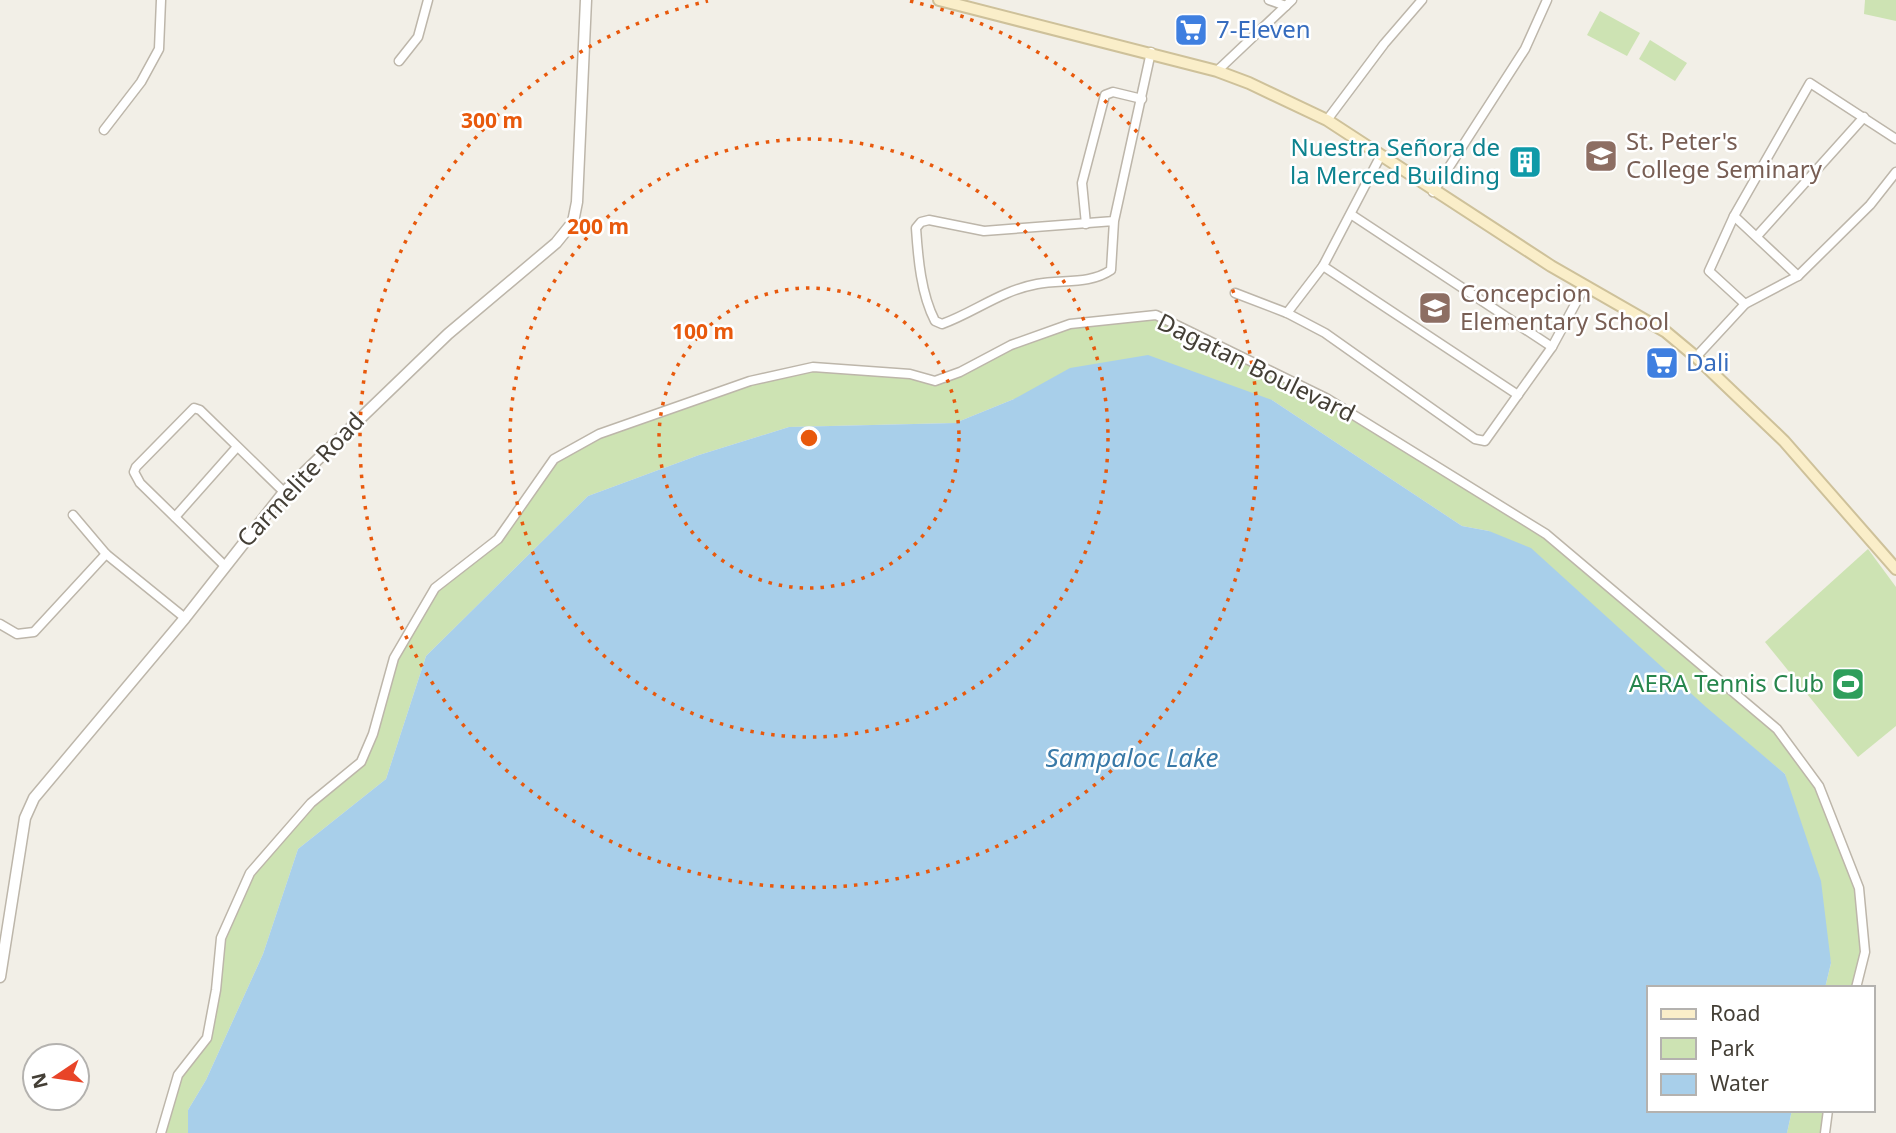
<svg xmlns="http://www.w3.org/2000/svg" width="1896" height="1133" viewBox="0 0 1896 1133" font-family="'Noto Sans',sans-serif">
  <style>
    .green { fill: #cde3b3 }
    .water { fill: #a8cfea }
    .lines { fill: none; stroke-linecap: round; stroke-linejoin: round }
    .minor-casing { stroke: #bdb6aa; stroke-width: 11 }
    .tertiary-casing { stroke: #bdb6aa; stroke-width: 13 }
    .secondary-casing { stroke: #cec19a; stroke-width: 14 }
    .minor { stroke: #fff; stroke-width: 8 }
    .tertiary { stroke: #fff; stroke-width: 10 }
    .secondary { stroke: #faeec9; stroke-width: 10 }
    .ring { fill: none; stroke: #e8590c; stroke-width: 3.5; stroke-dasharray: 3.5 7 }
    .labels { text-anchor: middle; stroke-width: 5; stroke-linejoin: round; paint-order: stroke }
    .shop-label { font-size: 24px; fill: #366cbe; stroke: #fff; text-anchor: start }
    .education-label { font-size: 24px; fill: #785e54; stroke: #fff; text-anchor: start }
    .culture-label { font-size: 24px; fill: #0d838f; stroke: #fff; text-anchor: end }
    .street-label { font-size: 24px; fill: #443f36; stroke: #fff }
    .leisure-label { font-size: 24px; fill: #27864d; stroke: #fff; text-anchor: end }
    .water-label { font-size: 26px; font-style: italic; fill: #3979a7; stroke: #fff }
    .centre { fill: #e8590c; stroke: #fff; stroke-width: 3.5 }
    .ring-label { font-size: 21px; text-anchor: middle; font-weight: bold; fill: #e8590c; stroke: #fff; stroke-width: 5; stroke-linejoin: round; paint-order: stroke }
  </style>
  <rect width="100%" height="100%" fill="#f2efe7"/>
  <g class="green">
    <path d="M1865,0H1896V21L1864,14Z"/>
    <path d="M1600,11L1640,33L1627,56L1587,35Z"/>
    <path d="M1650,40L1687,63L1675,81L1639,59Z"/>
    <path d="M1156,315L1326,398L1546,534L1777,729L1819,786L1859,888L1865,952L1855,988H1825L1831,963L1785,774L1489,531L1462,526L1272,400L1014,399L955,423L789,427L699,455L588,496L426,656L386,779L298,849L263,954L206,1080L188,1110V1133H161L185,1066L207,1038L221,938L250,873L311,803L361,762L394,658L435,588L498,539L554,459L599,434L687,401L813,367L935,381L1011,345L1070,324Z"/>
    <path d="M1868,549L1896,587V726L1858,757L1765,642Z"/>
    <path d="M1792,1110H1828L1825,1133H1787Z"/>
  </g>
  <path class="water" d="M1148,355L1272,400L1462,526L1489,531L1531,548L1706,707L1785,774L1821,881L1831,963L1825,988H1649V1110H1792L1787,1133H188V1110L206,1080L263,954L298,849L386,779L426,656L588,496L699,455L789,427L955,423L1014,399L1070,368Z"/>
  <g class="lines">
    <defs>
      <g id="minor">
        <path d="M1269,0L1286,6"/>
        <path d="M399,61L418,37L428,0"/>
        <path d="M1217,71L1292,0"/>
        <path d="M1327,120L1384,44L1422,0"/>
        <path d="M104,130L141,82L159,49L161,0"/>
        <path d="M1433,192L1525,49L1547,0"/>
        <path d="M1352,215L1552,347"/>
        <path d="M1734,216L1798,276"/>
        <path d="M1114,221L984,231L929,220L921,222L916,228C918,258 921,294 935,321L942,324C975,312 1000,291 1037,284C1062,279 1089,285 1111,270L1114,221L1151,52"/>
        <path d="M1086,224L1082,183L1105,95L1113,92L1142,99"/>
        <path d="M1758,235L1864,117"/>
        <path d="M1323,266L1518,395"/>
        <path d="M1235,293L1287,313L1325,333L1475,439L1485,441L1552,347L1585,286"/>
        <path d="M1745,304L1709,271L1734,216L1810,83L1896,139"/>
        <path d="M1287,313L1323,266L1380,157"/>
        <path d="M1696,357L1745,304L1798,276L1870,205L1896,172"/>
        <path d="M73,515L106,554L185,618"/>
        <path d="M175,517L237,447"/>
        <path d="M224,565L140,483L134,472L136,467L194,408L200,410L284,492"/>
        <path d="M0,624L17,634L34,632L106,554"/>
        <path d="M161,1133L178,1075L207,1038L216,990L221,938L250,873L311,803L361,762L373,734L394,658L435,588L498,539L554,459L599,434L750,381L813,367L910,374L935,381L960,372L1011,345L1070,324L1156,315L1326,398L1546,534L1777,729L1819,786L1859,888L1865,952L1856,988"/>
        <path d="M1825,1133L1828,1110"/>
      </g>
      <path id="tertiary" d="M0,977L25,818L34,798L185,618L284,492L448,334L556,243L573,222L577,202L586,0"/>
      <path id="secondary" d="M939,0L1217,71L1249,83L1327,120L1551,266L1666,332L1696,357L1784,441L1896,569"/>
    </defs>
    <use href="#minor" class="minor-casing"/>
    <use href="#tertiary" class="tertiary-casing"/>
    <use href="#secondary" class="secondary-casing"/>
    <use href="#minor" class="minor"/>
    <use href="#tertiary" class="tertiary"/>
    <use href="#secondary" class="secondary"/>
  </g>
  <g class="ring">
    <circle cx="809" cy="438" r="150"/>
    <circle cx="809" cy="438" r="299"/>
    <path d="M910 1A449 449 0 1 1 708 1"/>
  </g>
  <defs>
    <symbol id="supermarket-square" viewBox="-11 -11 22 22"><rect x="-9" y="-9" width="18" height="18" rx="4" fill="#3f7fe0" stroke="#fff"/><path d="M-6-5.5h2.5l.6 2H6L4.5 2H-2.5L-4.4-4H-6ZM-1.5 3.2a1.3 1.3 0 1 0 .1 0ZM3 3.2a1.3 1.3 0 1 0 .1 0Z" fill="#fff"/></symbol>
    <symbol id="university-square" viewBox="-11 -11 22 22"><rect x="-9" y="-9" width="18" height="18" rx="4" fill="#8d6e63" stroke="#fff"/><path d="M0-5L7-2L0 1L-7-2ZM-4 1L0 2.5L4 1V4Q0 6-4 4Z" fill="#fff"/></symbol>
    <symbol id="building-square" viewBox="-11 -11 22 22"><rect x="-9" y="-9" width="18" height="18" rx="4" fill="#0f9aa8" stroke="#fff"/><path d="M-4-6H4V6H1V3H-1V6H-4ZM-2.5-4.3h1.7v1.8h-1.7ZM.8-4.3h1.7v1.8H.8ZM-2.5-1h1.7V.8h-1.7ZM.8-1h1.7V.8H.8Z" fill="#fff"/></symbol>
    <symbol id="school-square" viewBox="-11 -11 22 22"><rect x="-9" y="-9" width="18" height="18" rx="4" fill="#8d6e63" stroke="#fff"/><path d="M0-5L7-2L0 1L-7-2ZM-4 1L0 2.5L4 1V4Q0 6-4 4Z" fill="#fff"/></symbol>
    <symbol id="stadium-square" viewBox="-11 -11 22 22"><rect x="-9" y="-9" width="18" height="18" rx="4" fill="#2e9e5b" stroke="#fff"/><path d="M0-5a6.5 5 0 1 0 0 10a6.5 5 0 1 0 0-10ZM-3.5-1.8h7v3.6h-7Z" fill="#fff"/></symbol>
  </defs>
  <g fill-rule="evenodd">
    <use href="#supermarket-square" x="1172" y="11" width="38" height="38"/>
    <use href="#university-square" x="1582" y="137" width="38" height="38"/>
    <use href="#building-square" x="1506" y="143" width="38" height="38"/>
    <use href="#school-square" x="1416" y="289" width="38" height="38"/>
    <use href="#supermarket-square" x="1643" y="344" width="38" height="38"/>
    <use href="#stadium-square" x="1829" y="665" width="38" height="38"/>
  </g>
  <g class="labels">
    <g class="shop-label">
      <text x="1216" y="38">7-Eleven</text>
      <text x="1686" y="371">Dali</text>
    </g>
    <g class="education-label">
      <text x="1626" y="150">St. Peter's<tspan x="1626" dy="28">College Seminary</tspan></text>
      <text x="1460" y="302">Concepcion<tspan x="1460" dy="28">Elementary School</tspan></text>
    </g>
    <g class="culture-label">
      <text x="1500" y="156">Nuestra Señora de<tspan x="1500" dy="28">la Merced Building</tspan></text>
    </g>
    <g class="street-label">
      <text transform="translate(1256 368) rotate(26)" y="8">Dagatan Boulevard</text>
      <text transform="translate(301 480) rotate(-47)" y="8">Carmelite Road</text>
    </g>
    <g class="leisure-label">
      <text x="1824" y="692">AERA Tennis Club</text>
    </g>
    <g class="water-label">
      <text x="1132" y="767">Sampaloc Lake</text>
    </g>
  </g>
  <circle cx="809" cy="438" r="10" class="centre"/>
  <g class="ring-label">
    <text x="492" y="128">300 m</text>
    <text x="598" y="234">200 m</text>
    <text x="703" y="339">100 m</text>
  </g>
  <rect x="1647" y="986" width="228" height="126" fill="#ffffff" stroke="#b4b2af" stroke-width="2"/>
  <rect x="1661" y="1009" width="35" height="10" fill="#faeec9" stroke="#b4b2af" stroke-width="2"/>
  <text x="1710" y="1021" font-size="21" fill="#443f36">Road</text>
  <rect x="1661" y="1038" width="35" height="21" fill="#cde3b3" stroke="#b4b2af" stroke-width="2"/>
  <text x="1710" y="1056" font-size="21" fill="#443f36">Park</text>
  <rect x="1661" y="1074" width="35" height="21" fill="#a8cfea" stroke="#b4b2af" stroke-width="2"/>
  <text x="1710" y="1091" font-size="21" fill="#443f36">Water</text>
  <g transform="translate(56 1077) rotate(257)"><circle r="33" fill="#ffffff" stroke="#b4b2af" stroke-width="2"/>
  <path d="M0-5L12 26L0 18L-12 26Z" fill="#e84428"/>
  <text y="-10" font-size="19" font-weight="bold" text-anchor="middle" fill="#443f36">N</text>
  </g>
</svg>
